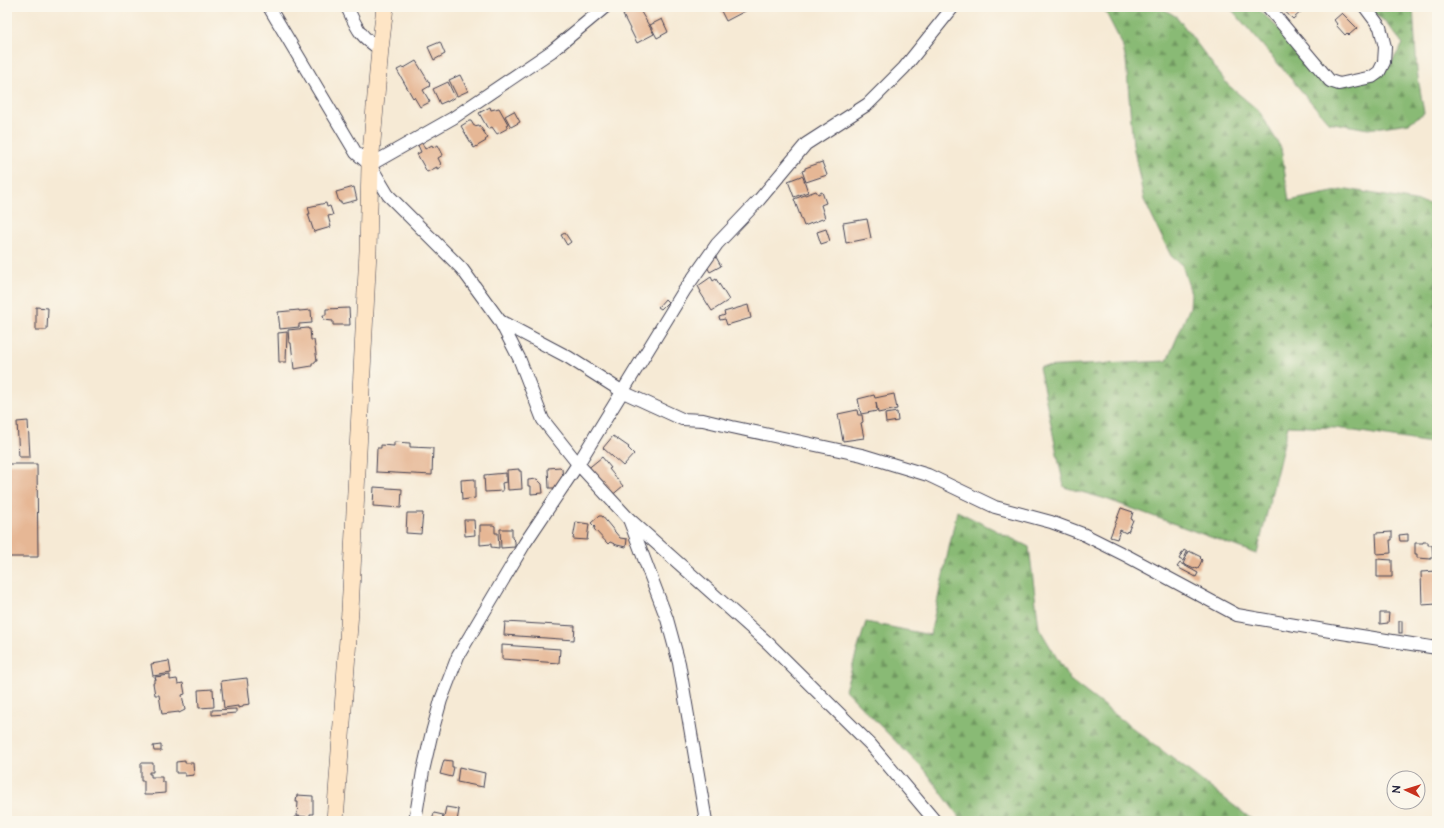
<svg xmlns="http://www.w3.org/2000/svg" width="1444" height="828" viewBox="0 0 1444 828" font-family="'Architects Daughter',sans-serif">
  <style>
    .forest { fill: url(#forest-firs); stroke: #566e58 }
    .building { fill: #e6b795 }
    .lines { fill: none; stroke-linecap: round; stroke-linejoin: round }
    .street-casing { stroke: #424052; stroke-width: 14 }
    .secondary-casing { stroke: #424052; stroke-width: 18 }
    .street { stroke: #fff; stroke-width: 12 }
    .secondary { stroke: #fee5c5; stroke-width: 17 }
  </style>
  <defs>
    <pattern id="forest-firs" width="22" height="20" patternUnits="userSpaceOnUse"><rect width="22" height="20" fill="#89ba74"/><path d="M5 1l3.5 6h-7zM16 11l3.5 6h-7z" fill="#709760"/></pattern>
  </defs>
  <rect width="100%" height="100%" fill="#fbf7ec"/>
  <filter id="ink" filterUnits="userSpaceOnUse"><feTurbulence type="fractalNoise" baseFrequency=".025" numOctaves="2"/><feDisplacementMap in="SourceGraphic" scale="8" xChannelSelector="R" yChannelSelector="G"/><feConvolveMatrix kernelMatrix="1 2 1 2 8 2 1 2 1" color-interpolation-filters="sRGB"/></filter>
  <filter id="wash" filterUnits="userSpaceOnUse"><feTurbulence type="fractalNoise" baseFrequency=".012" numOctaves="4" result="noise"/><feDisplacementMap in="SourceGraphic" scale="16" xChannelSelector="R" yChannelSelector="G"/><feGaussianBlur stdDeviation="0.9" result="paint"/><feColorMatrix in="noise" values="0 0 0 0 0 0 0 0 0 0 0 0 0 0 0 0 0 1.4 0 .05"/><feComposite in="paint" operator="in"/></filter>
  <g filter="url(#wash)">
    <rect width="100%" height="100%" fill="#f6ead5"/>
    <g class="forest">
      <path d="M1103,7H1160L1177,17L1228,85L1259,111L1281,148L1289,201L1347,189L1437,205V444L1336,428L1288,426L1257,554L1106,499L1064,487L1039,367L1167,361L1190,307L1191,293L1182,265L1171,256L1144,200L1133,145L1126,60L1122,44Z"/>
      <path d="M1226,7H1256L1333,80L1377,76L1388,68L1403,44L1386,22L1363,7H1413L1417,71L1424,113L1409,123L1368,129L1328,122L1233,11Z"/>
      <path d="M957,511L1029,547L1039,628L1070,680L1254,821H962L927,773L845,690L866,622L930,635Z"/>
    </g>
    <g id="blocks">
      <g class="building">
        <path d="M624,7H635L636,9L638,7L654,34L637,43L623,15L625,14L621,8Z"/>
        <path d="M719,7H748L749,9L726,21Z"/>
        <path d="M1280,7H1302L1301,8L1303,10L1293,19Z"/>
        <path d="M1342,13L1357,28L1349,35L1347,33L1345,35L1336,25L1337,24L1334,20Z"/>
        <path d="M662,19L668,32L657,38L650,25Z"/>
        <path d="M440,42L445,54L434,60L428,47Z"/>
        <path d="M416,61L430,84L429,85L430,86L423,90L430,102L420,107L414,97L413,98L397,70L403,67L404,68Z"/>
        <path d="M460,75L468,91L457,96L449,80Z"/>
        <path d="M448,82L455,97L447,102V101L440,104L433,89Z"/>
        <path d="M490,107L491,110L499,108L508,124L506,125L508,128L497,134L492,127L488,129L479,113Z"/>
        <path d="M514,111L520,122L511,127L505,116Z"/>
        <path d="M469,121H471L474,126L479,125L488,138L485,140L486,141L474,148L461,126Z"/>
        <path d="M421,141L425,149L432,145L433,147L438,145L443,155L438,158L441,164H440L441,167L437,169V167L427,172L417,154L421,152L417,143Z"/>
        <path d="M822,162L827,175L806,182L802,171L805,170V168Z"/>
        <path d="M801,176L803,177L808,192L794,197L788,181Z"/>
        <path d="M354,187L357,200L341,204V202H339L336,192Z"/>
        <path d="M816,191L818,194L822,192L826,203L821,205L825,218L804,226L794,199Z"/>
        <path d="M326,203L327,207L330,206L333,215L328,216L331,227L314,232L308,214H310L308,207Z"/>
        <path d="M867,219L871,238L846,243L843,223Z"/>
        <path d="M826,229L830,241L821,244L817,232Z"/>
        <path d="M565,233L571,242L567,245L561,235Z"/>
        <path d="M716,257L721,266L710,272L705,263Z"/>
        <path d="M711,277L713,281L716,279L729,300L712,311L700,292H701L698,286Z"/>
        <path d="M665,299L668,302L661,309L658,307Z"/>
        <path d="M748,305L751,318L727,325L725,319L720,320L719,317L725,315L724,312Z"/>
        <path d="M36,307L48,308L47,330H36Z"/>
        <path d="M349,308L350,325H333V321L324,320L323,315H326V309Z"/>
        <path d="M299,310V311L311,310L312,323L299,324V327L280,329L278,312Z"/>
        <path d="M308,328V329H310L311,340H314L317,361H315V363H312V366L294,369L291,343H289L288,330Z"/>
        <path d="M287,332L286,362H279L278,333Z"/>
        <path d="M894,394L897,409L878,413L876,402L877,411L861,414L858,399L874,395L875,398Z"/>
        <path d="M857,410L858,415H862L863,422L861,423L864,438L843,441L838,414Z"/>
        <path d="M897,412L898,421L886,423L885,414Z"/>
        <path d="M28,421L30,457H19L17,422Z"/>
        <path d="M613,436L629,447L628,448L634,454L623,466L603,448Z"/>
        <path d="M394,442L410,443V447L433,448L432,475L376,472L377,448H381V445L394,446Z"/>
        <path d="M602,457L611,468L609,469L623,486L610,497L586,470Z"/>
        <path d="M8,464H37L38,557H9Z"/>
        <path d="M560,467L562,469L563,479L559,488H549L548,468Z"/>
        <path d="M519,469V471H521L522,489L508,490L507,470Z"/>
        <path d="M506,473V482L502,483L503,491L485,492L484,475Z"/>
        <path d="M475,479V498L462,500L461,480Z"/>
        <path d="M537,479L542,484L543,493L531,494V486H528V480Z"/>
        <path d="M374,487L402,489L401,508L373,506Z"/>
        <path d="M1121,508L1133,512L1131,519L1133,520L1128,532L1127,531L1126,533L1120,530L1117,539L1110,537Z"/>
        <path d="M407,513H423L421,534L406,533Z"/>
        <path d="M599,516H602L620,538L627,539L626,547L617,545L610,542L608,544L594,529L595,527L591,523Z"/>
        <path d="M464,520H474L475,535L465,536Z"/>
        <path d="M576,522L589,524L587,540L573,539Z"/>
        <path d="M480,525H493L495,526V533H498L499,548L491,547V544L480,545Z"/>
        <path d="M500,529H512V538L515,541V547L501,548Z"/>
        <path d="M1392,532V540H1390L1391,553L1377,554L1376,533Z"/>
        <path d="M1408,534V541H1400L1399,535Z"/>
        <path d="M1423,542H1428V545H1432L1433,557H1431V559L1417,558V554H1415V543H1423Z"/>
        <path d="M1184,550L1187,552L1183,561L1179,559Z"/>
        <path d="M1189,551L1201,557L1200,558L1202,560L1198,569L1195,568L1194,569L1183,564Z"/>
        <path d="M1377,559L1392,560V577H1377Z"/>
        <path d="M1180,563L1198,573L1196,577L1177,567Z"/>
        <path d="M1437,571V604L1422,605L1421,572Z"/>
        <path d="M1380,613H1389L1388,623L1380,624Z"/>
        <rect x="1399" y="621" width="3" height="12"/>
        <path d="M505,622L575,626L574,640L504,635Z"/>
        <path d="M502,645L560,649L559,663L502,659Z"/>
        <path d="M169,661L171,673L153,676L151,664Z"/>
        <path d="M170,675V680L177,679L178,684L183,683L185,694L182,695L185,710L179,713V712L162,714L159,695H155L153,683H154V680H156L155,677Z"/>
        <path d="M247,678L250,704L243,705V707L238,708V706L224,708L221,681Z"/>
        <path d="M213,689L214,707L199,708L198,690Z"/>
        <path d="M236,709V713L212,715V710Z"/>
        <path d="M161,745V751H154L153,746Z"/>
        <path d="M444,760L452,761V767H454L452,777L440,774Z"/>
        <path d="M185,761V763H193L194,775L185,776V773H176V762Z"/>
        <path d="M141,763H153V772H149V774H151V777H162V782H165V793L154,794L153,795H144V781H141Z"/>
        <path d="M459,767L485,773L483,787L457,782Z"/>
        <path d="M297,795L313,796V814H310V817L297,816L298,802H296Z"/>
        <path d="M446,807L458,809V810H459L457,821H443Z"/>
        <path d="M434,813L443,815L442,821H432Z"/>
        <path d="M294,817L312,818V821H294Z"/>
      </g>
    </g>
  </g>
  <g filter="url(#ink)">
    <use href="#blocks" fill-opacity="0" stroke="#424052" stroke-width="1"/>
    <g class="lines">
      <defs>
        <g id="street">
          <path d="M269,7L356,153L370,165L388,195L462,269L500,321L519,358L543,420L578,464L628,518L768,643L871,745L935,821"/>
          <path d="M347,7C357,28 359,36 380,49"/>
          <path d="M1268,7L1330,81L1339,84L1372,77L1379,72L1384,62L1385,47L1380,27L1365,7"/>
          <path d="M370,165L453,118L552,51L605,7"/>
          <path d="M500,321L568,357L623,392L682,419L703,420L732,427L862,455L928,475L995,507L1051,522L1083,534L1127,556L1237,615L1342,633L1437,648"/>
          <path d="M629,519L667,619L679,663L706,821"/>
          <path d="M415,821L423,771L431,736L441,700L458,656L525,543L578,464L684,291L717,244L759,200L806,144L868,104L904,68L953,7"/>
        </g>
        <path id="secondary" d="M335,821L350,611L368,251L370,165L380,49L385,7"/>
      </defs>
      <use href="#street" class="street-casing"/>
      <use href="#secondary" class="secondary-casing"/>
      <use href="#street" class="street"/>
      <use href="#secondary" class="secondary"/>
    </g>
  </g>
  <rect width="1444" height="828" fill="none" stroke="#fbf7ec" stroke-width="24"/>
  <g transform="translate(1406 790) rotate(274)"><circle r="19" fill="#fbf7ec" stroke="#a4a2a5"/>
  <path d="M0-3L7 15L0 10L-7 15Z" fill="#c8321e"/>
  <text y="-6" font-size="11" font-weight="bold" text-anchor="middle" fill="#22223b">N</text>
  </g>
</svg>
